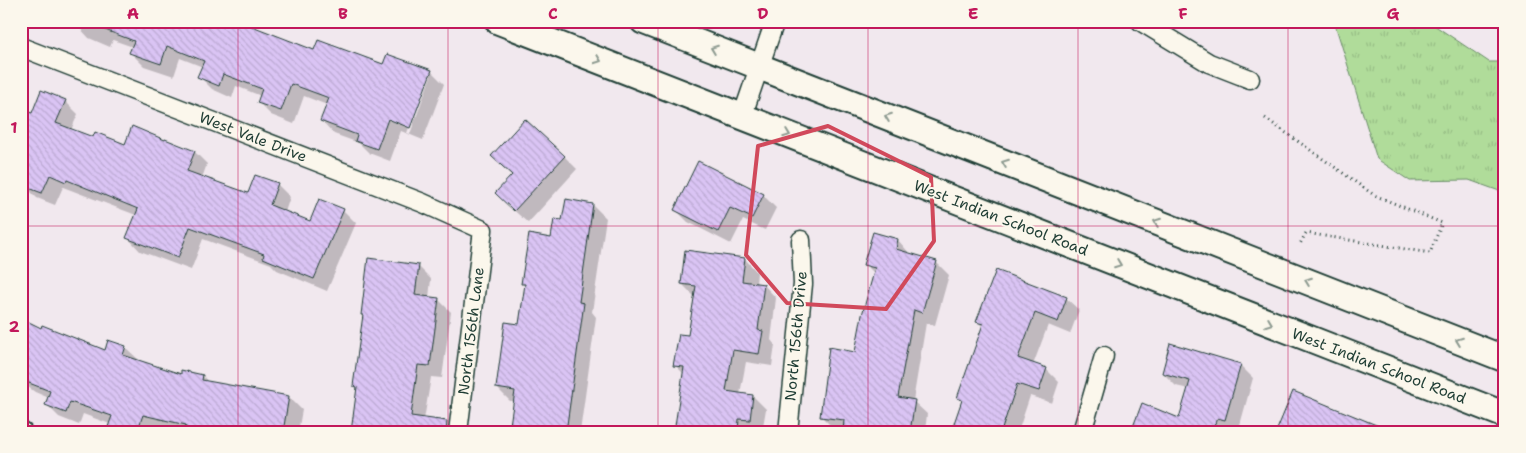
<svg xmlns="http://www.w3.org/2000/svg" width="1526" height="453" viewBox="0 0 1526 453" font-family="'Shantell Sans',sans-serif">
  <style>
    .park { fill: url(#park-tufts); stroke: #688c67 }
    .shadow { fill: #0003; fill-rule: evenodd }
    .building { fill: url(#building-back-hatch); stroke: #1f3d34 }
    .lines { fill: none; stroke-linecap: round; stroke-linejoin: round }
    .minor-casing { stroke: #1f3d34; stroke-width: 21 }
    .secondary-casing { stroke: #1f3d34; stroke-width: 29 }
    .path { stroke: #1f3d34; stroke-width: 3; stroke-dasharray: 1 4; stroke-linecap: butt }
    .minor { stroke: #fbf7ec; stroke-width: 18 }
    .secondary { stroke: #fbf7ec; stroke-width: 25 }
    .oneway { stroke: #8d9a90 }
    .marked { fill: none; stroke: #d1495b; stroke-width: 4; stroke-linejoin: round }
    .grid { fill: none; stroke: #c2185b; stroke-width: 1; stroke-opacity: 0.55 }
    .labels { text-anchor: middle; stroke-width: 4; stroke-linejoin: round; paint-order: stroke }
    .street-label { font-size: 15px; fill: #1f3d34; stroke: #fbf7ec }
    .neatline { fill: none; stroke: #c2185b; stroke-width: 2 }
    .grid-label { font-size: 16px; text-anchor: middle; font-weight: bold; fill: #c2185b }
  </style>
  <defs>
    <pattern id="park-tufts" width="24" height="20" patternUnits="userSpaceOnUse" patternTransform="scale(1.25)"><rect width="24" height="20" fill="#b0dc9a"/><path d="M3 7l-1-3M5 7V3M7 7l1-3M15 17l-1-3M17 17v-4M19 17l1-3" fill="none" stroke="#97be85"/></pattern>
    <pattern id="building-back-hatch" width="6" height="6" patternUnits="userSpaceOnUse" patternTransform="scale(1.25)"><rect width="6" height="6" fill="#dac4f4"/><path d="M-1 5l2 2M0 0l6 6M5-1l2 2" fill="none" stroke="#bba9d2"/></pattern>
  </defs>
  <rect width="100%" height="100%" fill="#f1e8ee"/>
  <filter id="ink" filterUnits="userSpaceOnUse"><feTurbulence type="fractalNoise" baseFrequency=".02" numOctaves="2"/><feDisplacementMap in="SourceGraphic" scale="10" xChannelSelector="R" yChannelSelector="G"/><feConvolveMatrix kernelMatrix="1 2 1 2 8 2 1 2 1" color-interpolation-filters="sRGB"/></filter>
  <g filter="url(#ink)">
    <path class="park" d="M1334,21H1428L1489,62H1505V193L1469,180L1410,181L1377,159Z"/>
    <g class="shadow">
      <path d="M78,21H246L253,28L315,51L383,66L431,71L444,84L423,140L401,131L390,161L369,153L359,143L334,134L322,121L327,105L304,96L294,124L271,115L258,102L261,96L236,86L232,98L212,89L199,76L203,67L180,58L174,76L144,66L131,53L133,47L113,40L110,47L89,38L77,25ZM428,76H431L410,134L407,133Z"/>
      <path d="M65,101L78,114L71,130L94,139L125,146L195,152L207,164L202,178L249,194L277,184L290,197L285,212L311,223L343,210L356,223L327,291L277,270L271,264L203,239L191,270L140,251L128,238L136,215L63,187L55,205L37,198L24,185Z"/>
      <path d="M492,156H564L577,169L528,223L509,206L513,176Z"/>
      <path d="M763,195L776,208L765,230L743,220L731,244L688,222L675,209Z"/>
      <path d="M593,205L606,218L592,312L596,317L580,432H510L515,401H510L497,388L520,326L526,286L523,284L564,222Z"/>
      <path d="M898,240L910,254L936,262L949,275L935,325L926,323L913,401L927,414L925,432H844V430L834,429L821,416L856,353L875,274L865,264Z"/>
      <path d="M745,259L757,272L756,284L764,285L776,298L771,340L775,345L772,366L746,362L740,394L753,396L766,409L762,432H676L684,374L675,365L689,337L695,297L682,284Z"/>
      <path d="M418,266L431,279L429,298L438,299L451,312L442,378L431,377L424,420L352,432L358,389L355,386L364,317L362,315Z"/>
      <path d="M1066,298L1079,310L1070,334L1048,325L1033,365L1046,369L1059,382L1052,403L1030,396L1018,432H952L963,401L959,398L983,327L978,322Z"/>
      <path d="M21,319L41,330L106,352L109,342L126,348L139,360L181,376H203L209,383L289,397L302,410L298,432H176L156,427L154,432H115L109,426L110,424L83,414L79,425L59,417L46,404L49,398L35,392L21,382Z"/>
      <path d="M1240,365L1253,378L1238,432L1230,430L1229,432H1137L1180,419L1189,389L1176,386L1163,373Z"/>
    </g>
    <g class="building">
      <path d="M87,21H239L314,50L318,40L383,64L387,54L432,70L410,128L388,119L377,149L355,141L357,135L320,121L329,98L291,84L281,111L257,103L262,89L223,74L219,86L197,77L204,61L167,46L161,64L129,53L134,41L87,23Z"/>
      <path d="M41,90L66,100L56,123L93,137L95,132L125,144L132,126L165,140V139L195,151L187,171L248,193L255,175L278,183L270,205L310,221L319,199L344,209L314,279L263,258L264,254L190,227L178,258L126,238L138,209L67,180L66,182L50,175L42,193L21,185V109L32,113Z"/>
      <path d="M525,119L565,156L514,211L495,193L512,175L491,156Z"/>
      <path d="M698,161L764,194L752,218L730,208L718,232L674,210Z"/>
      <path d="M566,199L593,204L579,302L584,303L566,432H509L515,391L496,388L505,322L519,324L525,284H521L529,234L551,238L554,219L562,220Z"/>
      <path d="M873,232L898,239L896,249L937,261L922,313L914,310L898,397L915,400L910,432H843L844,420L820,417L829,347L855,352L862,315L875,268L863,265Z"/>
      <path d="M685,250L745,258L742,281L764,284L758,330L763,331L759,354L733,350L726,391L753,395L750,420L739,419L738,432H674L684,367L673,366L679,334L688,335L696,286L681,284Z"/>
      <path d="M368,258L419,265L415,295L439,298L430,366L418,365L411,416L447,421L446,432H351L357,387L353,386L363,315H361Z"/>
      <path d="M996,270L1067,297L1058,322L1035,313L1018,358L1047,368L1039,391L1017,384L1001,432H951L962,400L957,398L983,324L976,322Z"/>
      <path d="M21,318L41,328L42,325L105,350L108,340L126,346L123,355L181,374V370L203,375L202,380L289,396L283,432H185L186,425L143,415L137,432H123L108,427L112,416L70,402L66,413L45,405L50,391L21,380Z"/>
      <path d="M1170,343L1241,364L1225,420L1217,418L1212,432H1131L1142,403L1179,418L1190,381L1162,373Z"/>
      <path d="M1293,391L1391,431V432H1276Z"/>
    </g>
    <g class="lines">
      <defs>
        <g id="minor">
          <path d="M1140,21L1209,63L1250,79"/>
          <path d="M21,47L423,203L483,230L458,432"/>
          <path d="M742,117L775,21"/>
          <path d="M21,431L23,432"/>
          <path d="M788,432L803,284L801,240"/>
          <path d="M1082,432L1104,356"/>
        </g>
        <g id="secondary">
          <path d="M498,21L1505,415"/>
          <path d="M643,21L1505,359"/>
        </g>
      </defs>
      <use href="#minor" class="minor-casing"/>
      <use href="#secondary" class="secondary-casing"/>
      <path class="path" d="M1265,118L1374,195L1442,223L1430,253L1306,233L1300,244"/>
      <use href="#minor" class="minor"/>
      <use href="#secondary" class="secondary"/>
    </g>
    <defs><path id="oneway-chevron" d="M-2-3.5L2.5 0L-2 3.5" fill="none" stroke-width="1.6" stroke-linecap="round" stroke-linejoin="round" transform="scale(1.25)"/></defs>
    <g class="oneway">
      <use href="#oneway-chevron" transform="translate(714 49) rotate(-159)"/>
      <use href="#oneway-chevron" transform="translate(598 60) rotate(21)"/>
      <use href="#oneway-chevron" transform="translate(888 117) rotate(-159)"/>
      <use href="#oneway-chevron" transform="translate(787 134) rotate(21)"/>
      <use href="#oneway-chevron" transform="translate(1005 163) rotate(-159)"/>
      <use href="#oneway-chevron" transform="translate(1157 222) rotate(-159)"/>
      <use href="#oneway-chevron" transform="translate(1118 264) rotate(21)"/>
      <use href="#oneway-chevron" transform="translate(1308 281) rotate(-159)"/>
      <use href="#oneway-chevron" transform="translate(1269 323) rotate(21)"/>
      <use href="#oneway-chevron" transform="translate(1459 341) rotate(-159)"/>
    </g>
  </g>
  <path class="marked" d="M828,126L931,177L934,241L886,309L787,303L746,255L758,146Z"/>
  <path class="grid" d="M238,21V432M448,21V432M658,21V432M868,21V432M1078,21V432M1288,21V432M21,226H1505"/>
  <g class="labels">
    <g class="street-label">
      <text transform="translate(253 137) rotate(21)" y="5">West Vale Drive</text>
      <text transform="translate(1001 218) rotate(21)" y="5">West Indian School Road</text>
      <text transform="translate(471 331) rotate(-83)" y="5">North 156th Lane</text>
      <text transform="translate(796 336) rotate(-85)" y="5">North 156th Drive</text>
      <text transform="translate(1379 366) rotate(21)" y="5">West Indian School Road</text>
    </g>
  </g>
  <rect width="1526" height="453" fill="none" stroke="#fbf7ec" stroke-width="55"/>
  <rect x="28" y="28" width="1470" height="398" class="neatline"/>
  <g class="grid-label">
    <text x="133" y="19">A</text>
    <text x="343" y="19">B</text>
    <text x="553" y="19">C</text>
    <text x="763" y="19">D</text>
    <text x="973" y="19">E</text>
    <text x="1183" y="19">F</text>
    <text x="1393" y="19">G</text>
    <text x="14" y="133">1</text>
    <text x="14" y="332">2</text>
  </g>
</svg>
